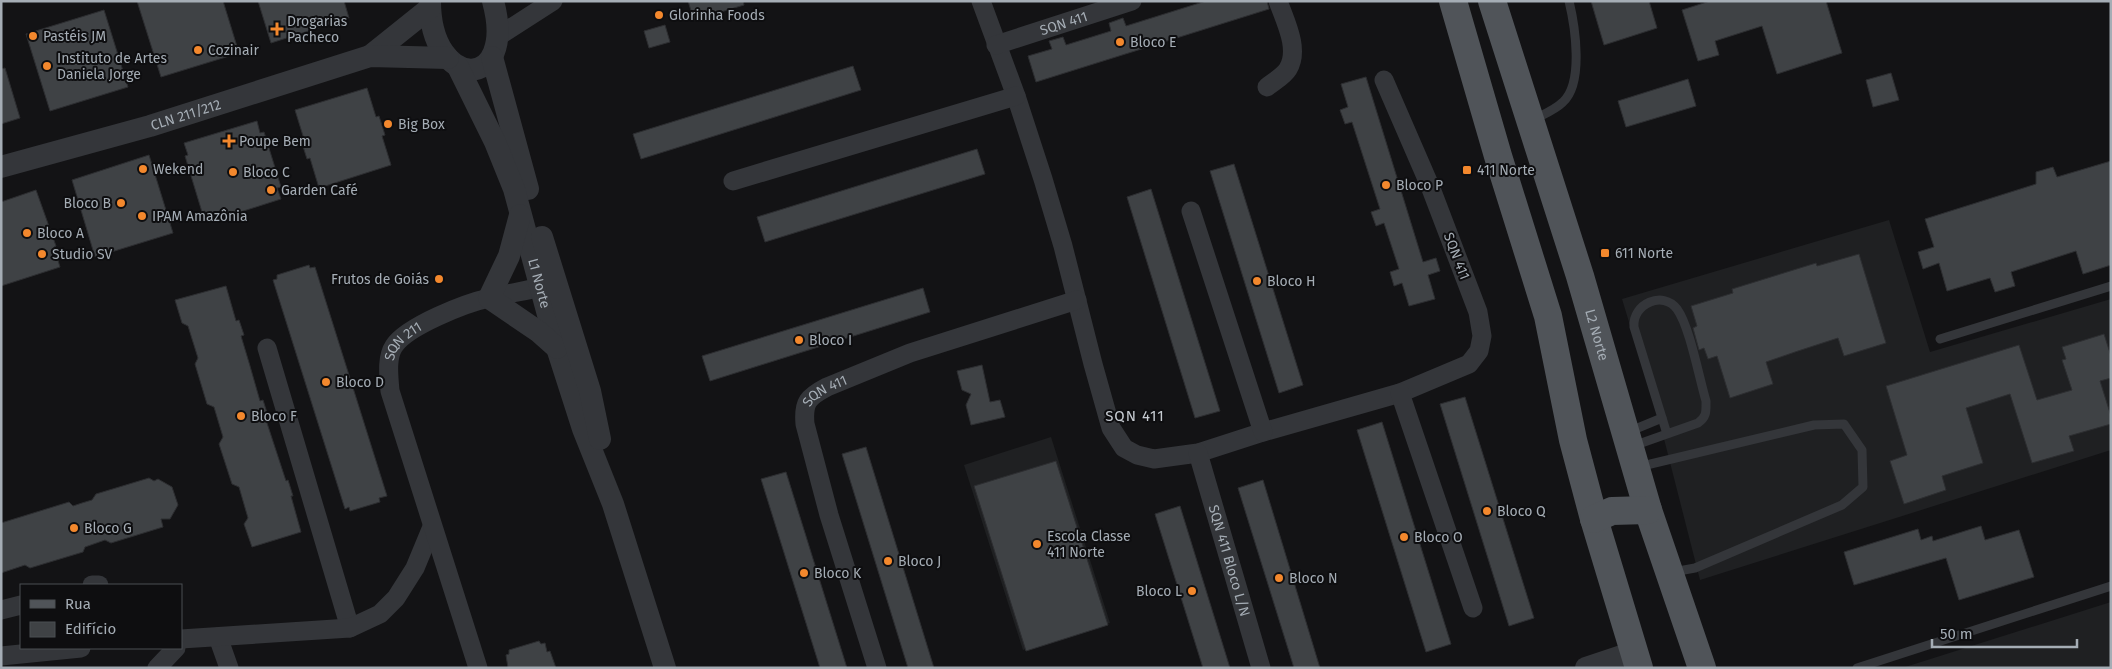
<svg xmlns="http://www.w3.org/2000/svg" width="2112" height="669" viewBox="0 0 2112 669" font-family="'Fira Sans',sans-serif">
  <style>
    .built { fill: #1f2022 }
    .building { fill: #3f4245; stroke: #2d2e31 }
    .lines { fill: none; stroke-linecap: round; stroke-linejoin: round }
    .service { stroke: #34363a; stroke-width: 9 }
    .minor { stroke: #34363a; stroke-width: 19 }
    .tertiary { stroke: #34363a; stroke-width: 22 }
    .primary { stroke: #505459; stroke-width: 28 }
    .poi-dot { fill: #f3882d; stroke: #0e0e10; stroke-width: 2 }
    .labels { text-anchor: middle; stroke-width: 4; stroke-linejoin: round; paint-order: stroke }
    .poi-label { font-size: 14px; fill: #a5adb5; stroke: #0e0e10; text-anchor: start }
    .street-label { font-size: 14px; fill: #a5adb5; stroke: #0e0e10 }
    .neighbourhood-label { font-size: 15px; letter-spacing: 1px; fill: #c6cbd1; stroke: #0e0e10 }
  </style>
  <rect width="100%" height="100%" fill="#131315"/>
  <g class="built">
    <path d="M1889,220L1930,352L2111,299V450L1700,580L1662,431L1622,299Z"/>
    <path d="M1051,437L1110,623L1023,650L964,465Z"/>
    <path d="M2111,602V668H1902Z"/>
  </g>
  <g class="building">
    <path d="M137,1H223L239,53L161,77Z"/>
    <path d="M258,1H344L349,18L271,43Z"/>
    <path d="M688,1H743L744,5L694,20Z"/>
    <path d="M1206,1H1267L1269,9L1036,82L1028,56L1052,49L1049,41L1063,37L1066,45L1111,31L1109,23L1123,18L1126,26Z"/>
    <path d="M1591,1H1649L1657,28L1604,45Z"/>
    <path d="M1710,1H1826L1842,53L1777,74L1762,26L1715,41L1719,55L1698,61L1682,10Z"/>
    <path d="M104,10L128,87L50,111L26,34Z"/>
    <path d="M665,25L670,42L649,48L644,31Z"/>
    <path d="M853,66L861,90L641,159L633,134Z"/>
    <path d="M5,68L20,118L1,124V69Z"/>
    <path d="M1891,73L1899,100L1873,107L1866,80Z"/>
    <path d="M1366,77L1423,262L1436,258L1440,271L1428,275L1435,299L1409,306L1402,283L1394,286L1390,272L1399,269L1384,223L1376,226L1371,212L1380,209L1352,122L1345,124L1340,110L1348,107L1341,84Z"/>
    <path d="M1688,79L1696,106L1626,127L1618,101Z"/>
    <path d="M367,88L376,117L379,116L385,135L382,136L391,165L319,188L310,158L307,159L301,140L304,139L295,110Z"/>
    <path d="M257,121L260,133L264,132L281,187L277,188L281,199L209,222L205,211L202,212L185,156L188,155L184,143Z"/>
    <path d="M977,149L985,174L765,242L757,217Z"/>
    <path d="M149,155L173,233L95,257L72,180Z"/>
    <path d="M2111,161V265L2083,274L2076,251L2011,272L2015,286L1995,292L1990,278L1947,291L1939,263L1923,269L1918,252L1934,247L1925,219L2036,184V172L2053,167L2057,177Z"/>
    <path d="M1234,164L1303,385L1279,393L1210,171Z"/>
    <path d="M1151,189L1220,411L1195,418L1127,197Z"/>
    <path d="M36,190L56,246L54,247L60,267L1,286V202Z"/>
    <path d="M1859,254L1886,343L1844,356L1838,338L1798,351L1766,362L1773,384L1730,398L1717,356L1708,359L1704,348L1699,350L1693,328L1697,326L1691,306L1733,293L1732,289L1816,263L1817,266Z"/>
    <path d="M309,265L310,268L315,267L387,496L379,498L380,502L350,511L349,507L345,509L273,280L277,279V275Z"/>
    <path d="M226,286L236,321L239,320L244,335L241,336L250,366L260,401L263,400L268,416L265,417L286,481L288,480L293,496H291L301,532L252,547L244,524L248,518L239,487L232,484L219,444L223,437L214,407L207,404L195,364L198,358L188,326L182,323L175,300Z"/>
    <path d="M923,288L930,312L710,381L702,356Z"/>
    <path d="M2104,334L2111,356V378L2100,381L2111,416V424L2069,436L2074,451L2032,463L2010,394L1966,408L1983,463L1942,476L1946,490L1904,504L1890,461L1907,455L1886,386L2019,345L2037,400L2072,390L2062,360L2066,359L2062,347Z"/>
    <path d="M982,365L990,402L1000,400L1005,417L971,425L966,405L971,394L962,390L957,371Z"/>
    <path d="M1465,397L1534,618L1509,626L1440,404Z"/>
    <path d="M1382,422L1451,644L1426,652L1357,430Z"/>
    <path d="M866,447L934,668H908L842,454Z"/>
    <path d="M1056,461L1108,625L1026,651L974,486Z"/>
    <path d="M786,472L847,668H820L761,479Z"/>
    <path d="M149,478L154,481L158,479L172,487L178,505L170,519H161L163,527L111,543L105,540L85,547L83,552L30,568L25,565L1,573V523L69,502L73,506L82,503L92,500L96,494Z"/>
    <path d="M1263,480L1320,668H1294L1238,488Z"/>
    <path d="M1180,506L1230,668H1203L1155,514Z"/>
    <path d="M1981,526L1985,540L2019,530L2034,577L1959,600L1946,558L1854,585L1844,552L1918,529L1921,540L1932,536L1933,541Z"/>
    <path d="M539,641L541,644L545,643L547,652L550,651L556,668H508L506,655L509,654V650Z"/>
  </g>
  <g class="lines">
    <g class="service">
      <path d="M1533,120C1542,115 1555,110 1563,102C1584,83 1575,26 1569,1"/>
      <path d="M1940,339L2111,286"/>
      <path d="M1628,432L1662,418"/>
      <path d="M1633,446L1698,423C1707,417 1706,411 1706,401C1699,378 1690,327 1677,309C1663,290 1632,304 1634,327L1667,434"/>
      <path d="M1638,467L1814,425L1844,424L1862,450L1863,487L1842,505L1695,568L1673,572"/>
      <path d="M1857,668L2111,586"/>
    </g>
    <g class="minor">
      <path d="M981,1L1016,96L1043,179L1063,246L1093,364L1111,428L1124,448L1137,455L1154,459L1198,453L1263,432L1400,393L1469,364L1479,351L1482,336L1478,312L1430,186L1384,80"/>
      <path d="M497,37L553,1"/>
      <path id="s1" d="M996,45L1132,1"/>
      <path d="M1267,87C1273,82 1284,76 1288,69C1300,49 1285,21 1278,1"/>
      <path d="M733,181L1016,96"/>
      <path d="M1191,211L1263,432"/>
      <path d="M267,348L350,628"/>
      <path d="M1400,393L1473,608"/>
      <path id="s2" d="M1198,453L1261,668"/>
      <path d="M92,585H99"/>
      <path d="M1,610L21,605"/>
      <path d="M218,637L229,668"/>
      <path d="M181,639L350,628L380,614L396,598L415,568L432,527"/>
      <path d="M1,656L81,648"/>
      <path d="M157,668L176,648"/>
      <path id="s3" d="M478,668L390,391C389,377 386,358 394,346C407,326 466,303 489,298C510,293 532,290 553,284"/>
      <path id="s4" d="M877,668L829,515L805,424C803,402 808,397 827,387L910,353L1077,300"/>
    </g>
    <g class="tertiary">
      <path d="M430,1C430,92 518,93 493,1"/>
      <path d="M370,56L430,8"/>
      <path d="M492,57L528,189"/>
      <path id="s5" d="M458,67L495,142L514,189L557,348L583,429L613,504L665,668"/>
      <path id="s6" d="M1,167L150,126L370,56L448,58"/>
      <path d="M520,215L509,256L489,298L539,332L557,348"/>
      <path d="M542,237L590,391L600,439"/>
      <path d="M1586,668L1634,652"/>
    </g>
    <g class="primary">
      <path d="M1453,1L1498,156L1548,316L1573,440L1594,519L1639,668"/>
      <path id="s7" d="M1492,1L1580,276L1648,510L1702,668"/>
      <path d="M1594,519L1612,511L1648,510"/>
    </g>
  </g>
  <g class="poi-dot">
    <circle cx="659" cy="15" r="5"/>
    <path d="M274.5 21.5h5v5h5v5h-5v5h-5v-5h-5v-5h5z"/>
    <circle cx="33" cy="36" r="5"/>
    <circle cx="1120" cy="42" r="5"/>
    <circle cx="198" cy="50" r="5"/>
    <circle cx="47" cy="66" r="5"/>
    <circle cx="388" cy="124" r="5"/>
    <path d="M226.5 133.5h5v5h5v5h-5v5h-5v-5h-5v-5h5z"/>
    <circle cx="143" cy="169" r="5"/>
    <rect x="1462" y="165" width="10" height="10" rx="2.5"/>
    <circle cx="233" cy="172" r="5"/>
    <circle cx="1386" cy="185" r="5"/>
    <circle cx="271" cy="190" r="5"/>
    <circle cx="121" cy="203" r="5"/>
    <circle cx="142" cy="216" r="5"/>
    <circle cx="27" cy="233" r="5"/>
    <rect x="1600" y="248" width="10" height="10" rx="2.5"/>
    <circle cx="42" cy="254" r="5"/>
    <circle cx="439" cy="279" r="5"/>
    <circle cx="1257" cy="281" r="5"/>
    <circle cx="799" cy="340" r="5"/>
    <circle cx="326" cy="382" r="5"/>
    <circle cx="241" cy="416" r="5"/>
    <circle cx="1487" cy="511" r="5"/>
    <circle cx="74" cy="528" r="5"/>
    <circle cx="1404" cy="537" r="5"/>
    <circle cx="1037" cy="544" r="5"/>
    <circle cx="888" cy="561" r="5"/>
    <circle cx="804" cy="573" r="5"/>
    <circle cx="1279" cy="578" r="5"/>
    <circle cx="1192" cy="591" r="5"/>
  </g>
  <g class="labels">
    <g class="poi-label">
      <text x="669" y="20">Glorinha Foods</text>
      <text x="287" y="26">Drogarias<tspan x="287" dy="16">Pacheco</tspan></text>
      <text x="43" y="41">Pastéis JM</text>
      <text x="1130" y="47">Bloco E</text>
      <text x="208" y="55">Cozinair</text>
      <text x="57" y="63">Instituto de Artes<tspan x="57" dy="16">Daniela Jorge</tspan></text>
      <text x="398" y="129">Big Box</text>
      <text x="239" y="146">Poupe Bem</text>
      <text x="153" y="174">Wekend</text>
      <text x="1477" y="175">411 Norte</text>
      <text x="243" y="177">Bloco C</text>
      <text x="1396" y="190">Bloco P</text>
      <text x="281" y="195">Garden Café</text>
      <text x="111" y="208" text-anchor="end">Bloco B</text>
      <text x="152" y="221">IPAM Amazônia</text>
      <text x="37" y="238">Bloco A</text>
      <text x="1615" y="258">611 Norte</text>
      <text x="52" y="259">Studio SV</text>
      <text x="429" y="284" text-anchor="end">Frutos de Goiás</text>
      <text x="1267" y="286">Bloco H</text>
      <text x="809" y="345">Bloco I</text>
      <text x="336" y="387">Bloco D</text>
      <text x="251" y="421">Bloco F</text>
      <text x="1497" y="516">Bloco Q</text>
      <text x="84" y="533">Bloco G</text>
      <text x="1047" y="541">Escola Classe<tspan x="1047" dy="16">411 Norte</tspan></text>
      <text x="1414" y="542">Bloco O</text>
      <text x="898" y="566">Bloco J</text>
      <text x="814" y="578">Bloco K</text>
      <text x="1289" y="583">Bloco N</text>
      <text x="1182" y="596" text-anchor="end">Bloco L</text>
    </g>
    <g class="street-label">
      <text dy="5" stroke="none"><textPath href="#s1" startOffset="71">SQN 411</textPath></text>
      <text dy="5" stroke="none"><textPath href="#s6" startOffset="192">CLN 211/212</textPath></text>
      <text transform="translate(1457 256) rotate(69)" y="5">SQN 411</text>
      <text dy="5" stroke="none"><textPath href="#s5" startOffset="232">L1 Norte</textPath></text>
      <text dy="5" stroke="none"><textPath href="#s7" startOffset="350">L2 Norte</textPath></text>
      <text dy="5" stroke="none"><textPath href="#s3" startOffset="346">SQN 211</textPath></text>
      <text dy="5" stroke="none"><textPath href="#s4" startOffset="298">SQN 411</textPath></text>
      <text dy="5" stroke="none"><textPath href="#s2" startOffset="112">SQN 411 Bloco L/N</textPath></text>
    </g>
    <g class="neighbourhood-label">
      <text x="1135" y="421">SQN 411</text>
    </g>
  </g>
  <rect width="2112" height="669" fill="none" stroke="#a5adb5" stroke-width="5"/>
  <rect x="20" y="584" width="162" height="65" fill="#0e0e10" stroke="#4a4e52"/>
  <rect x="30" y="600" width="25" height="8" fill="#505459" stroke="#4a4e52"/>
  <text x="65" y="609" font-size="15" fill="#a5adb5">Rua</text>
  <rect x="30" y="622" width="25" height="15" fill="#3f4245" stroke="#4a4e52"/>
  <text x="65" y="634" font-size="15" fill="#a5adb5">Edifício</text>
  <path d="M1932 639v8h145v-8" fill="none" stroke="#a5adb5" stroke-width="2.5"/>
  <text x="1940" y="639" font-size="15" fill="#a5adb5" stroke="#0e0e10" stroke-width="4" paint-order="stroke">50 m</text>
</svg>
